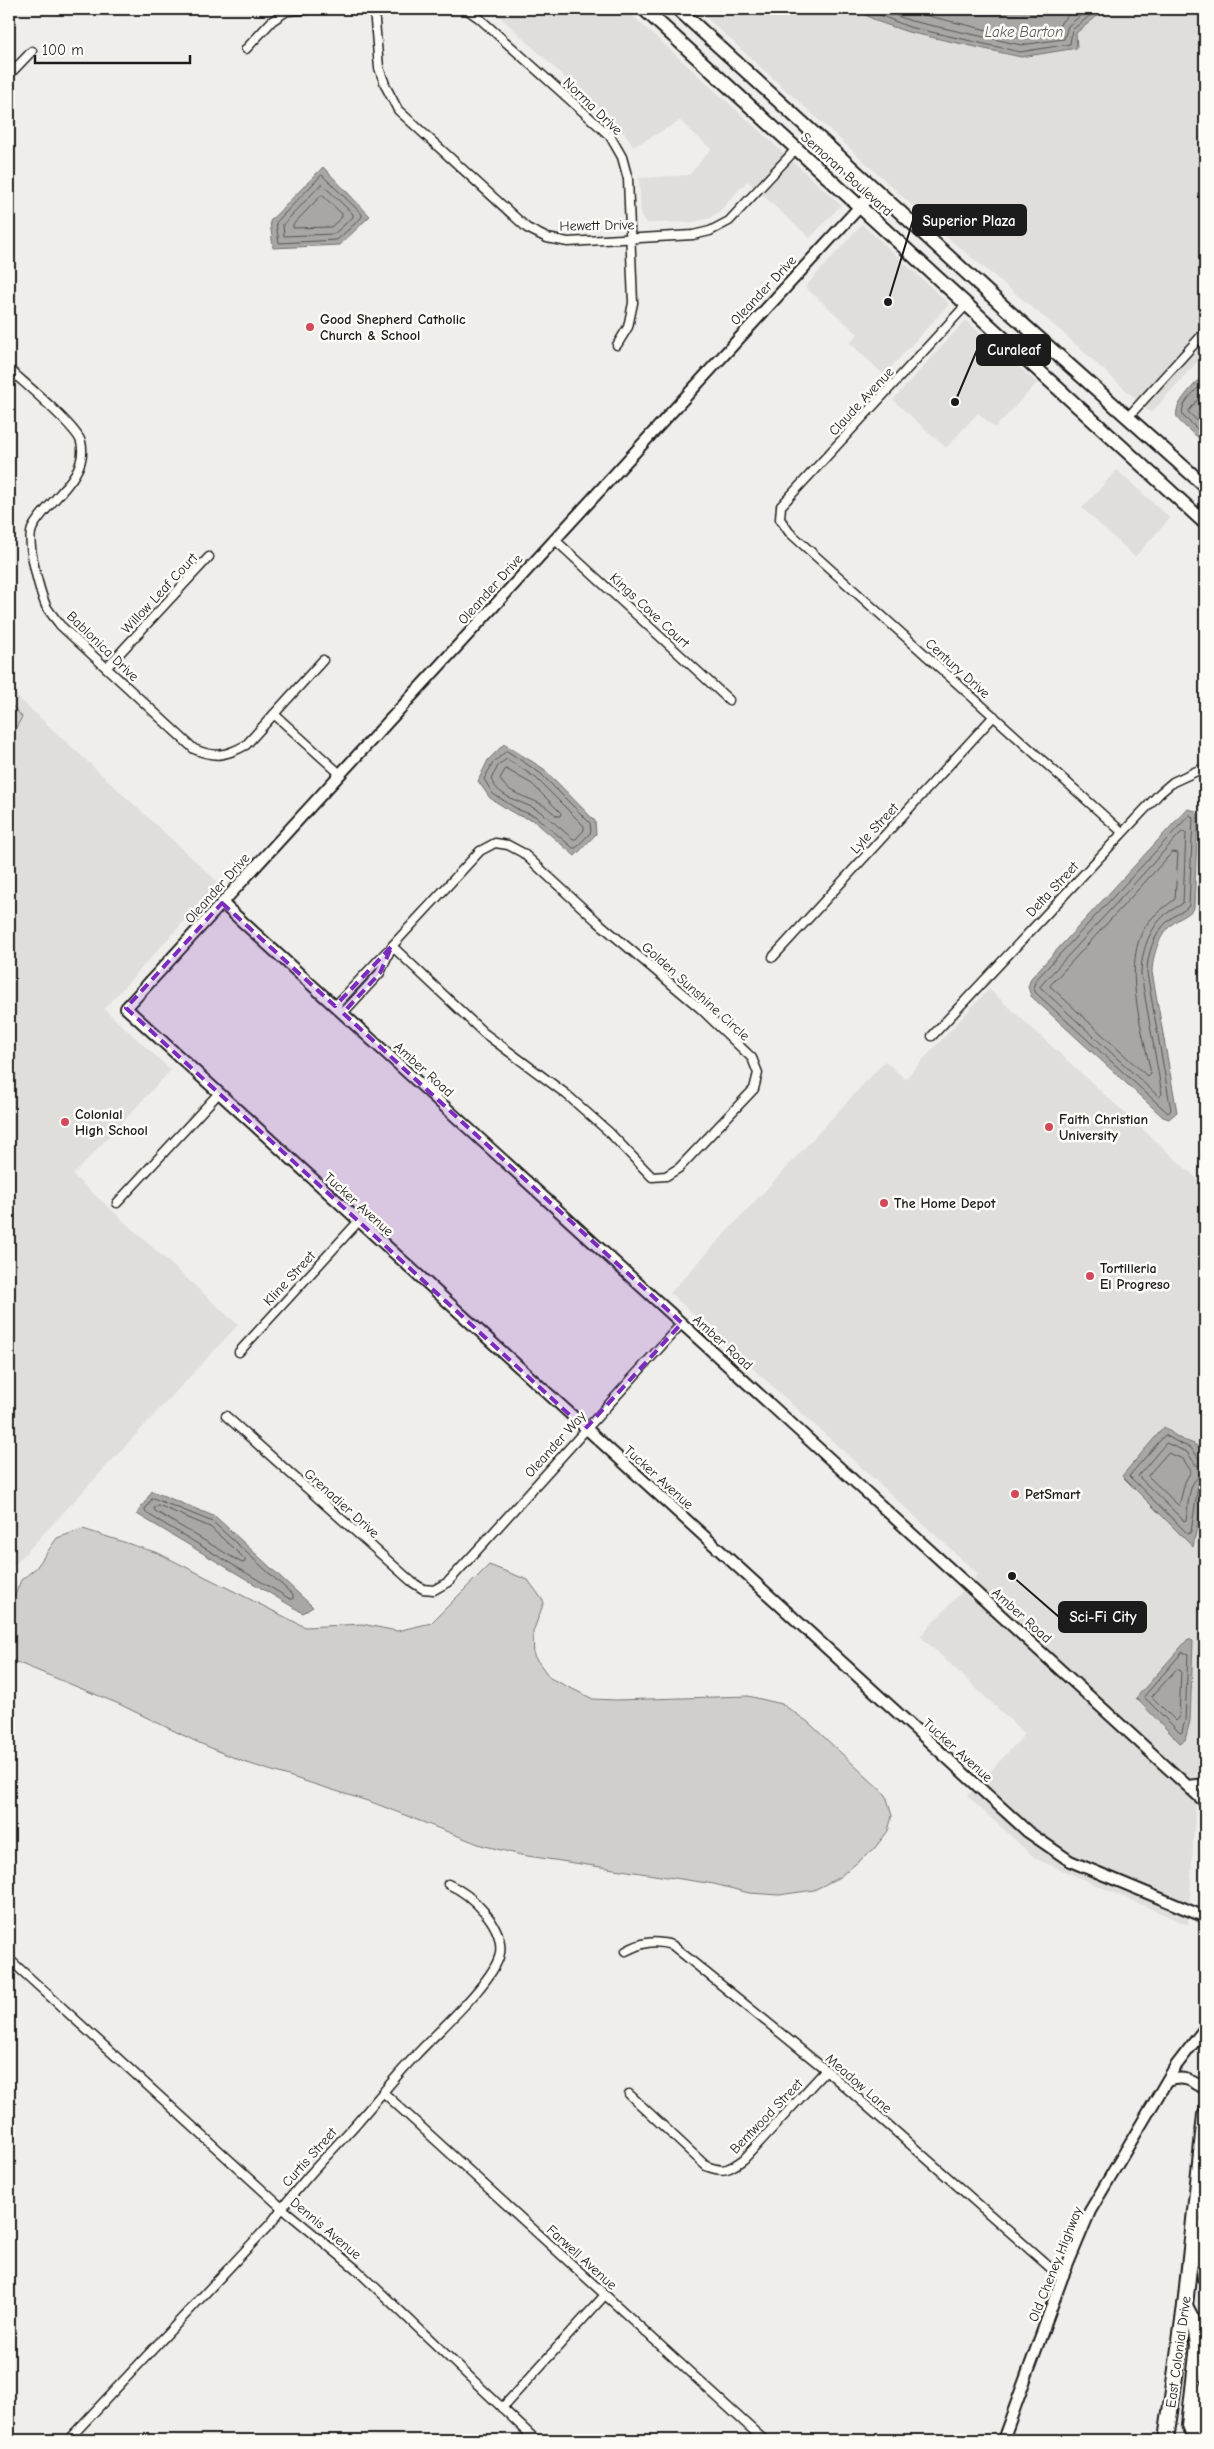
<svg xmlns="http://www.w3.org/2000/svg" width="1214" height="2449" viewBox="0 0 1214 2449" font-family="'Comic Neue',sans-serif">
  <style>
    .built { fill: #e0deda }
    .green { fill: #d0cfcc; stroke: #767674 }
    .water { fill: #a8a7a3; stroke: #706f6d }
    .lines { fill: none; stroke-linecap: round; stroke-linejoin: round }
    .shore { stroke: #545452; stroke-width: 1 }
    .minor-casing { stroke: #1c1c1c; stroke-width: 11 }
    .tertiary-casing { stroke: #1c1c1c; stroke-width: 14 }
    .primary-casing { stroke: #1c1c1c; stroke-width: 16 }
    .trunk-casing { stroke: #1c1c1c; stroke-width: 18 }
    .minor { stroke: #fdfcf7; stroke-width: 8 }
    .tertiary { stroke: #fdfcf7; stroke-width: 10 }
    .primary { stroke: #fdfcf7; stroke-width: 12 }
    .trunk { stroke: #fdfcf7; stroke-width: 14 }
    .marked { fill: #7b2cbf; fill-opacity: 0.2; stroke: #7b2cbf; stroke-width: 4; stroke-dasharray: 10 6; stroke-linejoin: round }
    .poi-dot { fill: #d1495b; stroke: #fdfcf7; stroke-width: 2 }
    .labels { text-anchor: middle; stroke-width: 5; stroke-linejoin: round; paint-order: stroke }
    .street-label { font-size: 14px; fill: #1c1c1c; stroke: #fdfcf7 }
    .poi-label { font-size: 14px; font-weight: bold; fill: #1c1c1c; stroke: #fdfcf7; text-anchor: start }
    .water-label { font-size: 15px; font-style: italic; fill: #5b5b59; stroke: #fdfcf7 }
    .leader { fill: none; stroke: #1c1c1c; stroke-width: 2 }
    .callout-dot { fill: #1c1c1c; stroke: #fdfcf7; stroke-width: 2 }
    .callout { fill: #1c1c1c; stroke: #1c1c1c; stroke-width: 2 }
    .callout-label { font-size: 15px; text-anchor: middle; font-weight: bold; fill: #fff }
  </style>
  <rect width="100%" height="100%" fill="#f0eeea"/>
  <filter id="ink" filterUnits="userSpaceOnUse"><feTurbulence type="fractalNoise" baseFrequency=".02" numOctaves="2"/><feDisplacementMap in="SourceGraphic" scale="10" xChannelSelector="R" yChannelSelector="G"/><feConvolveMatrix kernelMatrix="1 2 1 2 8 2 1 2 1" color-interpolation-filters="sRGB"/></filter>
  <g filter="url(#ink)">
    <g class="built">
      <path d="M492,9H625L841,205L810,238L747,181L720,211L710,218L694,222L647,223L641,217L639,178L689,175L711,149L680,121L633,147L625,134Z"/>
      <path d="M697,9H1205V353L1151,413L1063,333L947,237Z"/>
      <path d="M862,224L949,304L884,375L850,343L858,334L805,287Z"/>
      <path d="M966,320L1037,383L995,428L978,413L946,448L893,400Z"/>
      <path d="M1117,470L1170,518L1135,557L1082,508Z"/>
      <path d="M9,689L219,883L104,1009L171,1070L73,1175L238,1325L9,1571Z"/>
      <path d="M989,989L1205,1186V1657L1188,1925L1036,1859L967,1796L1025,1734L920,1636L978,1574L670,1293L885,1061L905,1079Z"/>
    </g>
    <g class="green">
      <path d="M9,702L22,717L9,740Z"/>
      <path d="M83,1529L158,1553L305,1627L362,1624L397,1631L431,1623L489,1565L528,1580L544,1602L533,1632L534,1656L550,1678L593,1699L616,1700L748,1696L782,1704L808,1722L886,1795L892,1816L888,1831L874,1849L838,1878L814,1890L779,1895L749,1893L714,1884L521,1855L481,1845L374,1803L244,1762L197,1742L119,1704L9,1659V1596L15,1595L21,1580L36,1568L57,1538Z"/>
    </g>
    <g class="water">
      <path d="M854,9H1106L1076,33L1077,48L1021,57L908,32L879,22Z"/>
      <path d="M323,167L370,216L340,245L273,248L270,221Z"/>
      <path d="M1205,373V443C1197,436 1185,428 1178,419C1170,406 1197,383 1205,373Z"/>
      <path d="M504,744L544,769L595,821L596,834L575,856L533,820L517,815L490,798L478,781L488,760Z"/>
      <path d="M1189,809L1195,811L1198,815L1194,908C1189,915 1181,917 1175,922C1159,933 1153,954 1152,972L1177,1112L1169,1119L1163,1117L1031,996L1028,987L1031,978L1185,811Z"/>
      <path d="M1164,1427C1170,1431 1176,1437 1183,1440C1188,1442 1192,1442 1197,1446C1214,1463 1197,1524 1193,1547L1122,1476Z"/>
      <path d="M152,1491L216,1517L313,1607L303,1613L137,1514Z"/>
      <path d="M1188,1639L1193,1641L1190,1721L1185,1740L1180,1743L1136,1698Z"/>
    </g>
    <g class="lines">
      <g class="shore">
        <path d="M865,9L909,27L1020,52L1070,44L1072,30L1098,9"/>
        <path d="M879,9L911,21L1021,45L1064,39L1068,26L1088,9"/>
        <path d="M899,9L1021,38L1056,32L1062,21L1076,9"/>
        <path d="M322,175L362,214V217L337,240L279,243L276,223Z"/>
        <path d="M322,184L353,214V217L334,234L284,236L283,225Z"/>
        <path d="M322,195L342,214V217L331,227L293,228V225Z"/>
        <path d="M1205,381C1197,390 1179,403 1183,416L1205,436"/>
        <path d="M1205,390L1188,412L1205,428"/>
        <path d="M507,751L540,773L590,823L591,832L576,848H573L535,816L519,810L493,794L484,779L493,763Z"/>
        <path d="M507,759L536,778L584,826V830L576,839H573C562,830 551,819 539,811C523,801 499,799 491,779L498,766Z"/>
        <path d="M506,769L532,784L561,813L560,816H557C552,812 547,807 541,804C528,797 506,793 500,779Z"/>
        <path d="M1190,815L1193,818L1189,906C1184,912 1175,914 1169,920C1154,933 1147,954 1147,973L1171,1110L1168,1113L1036,993L1033,987L1036,980Z"/>
        <path d="M1182,832L1186,833L1183,903C1178,907 1171,910 1166,914C1149,928 1141,953 1141,974L1162,1094L1159,1097L1040,987Z"/>
        <path d="M1173,852L1178,853L1175,899C1165,907 1155,913 1147,924C1120,962 1143,1031 1151,1074L1148,1077L1050,986Z"/>
        <path d="M1168,1453L1183,1459L1191,1471L1185,1482L1179,1506L1148,1476Z"/>
        <path d="M1205,1461L1200,1460L1190,1447L1181,1444L1165,1435L1129,1476L1188,1534L1191,1532L1198,1486L1205,1482"/>
        <path d="M1205,1468L1196,1465L1187,1452L1166,1443L1138,1476L1184,1521L1186,1520C1189,1505 1187,1476 1205,1475"/>
        <path d="M153,1498L213,1522L293,1595V1599H290L146,1513L145,1510Z"/>
        <path d="M158,1505L210,1527L245,1559V1562L242,1563L155,1511L154,1508Z"/>
        <path d="M1183,1652L1188,1654L1185,1720L1182,1732L1180,1733L1144,1697Z"/>
        <path d="M1177,1669L1181,1671L1179,1718L1176,1721L1152,1697Z"/>
      </g>
      <defs>
        <g id="minor">
          <path d="M374,9L379,68L386,87L398,110L527,228L547,238L568,242L693,235L710,231L729,221L797,148"/>
          <path d="M466,9L479,18L610,136L622,157L628,179L633,303L628,327L617,345"/>
          <path d="M246,49L272,21L287,11L319,9"/>
          <path d="M9,75L32,51"/>
          <path d="M967,304L781,506L780,519L789,532L1122,832"/>
          <path d="M9,369C23,382 77,427 81,442C90,477 44,503 32,529C26,543 40,592 46,606C50,613 56,619 60,625L194,749C215,758 226,756 246,745L323,660"/>
          <path d="M1128,417L1205,332"/>
          <path d="M554,539L729,700"/>
          <path d="M107,667L209,557"/>
          <path d="M274,714L339,773"/>
          <path d="M495,843L508,845L523,853L599,923L701,1009L752,1058L758,1073L754,1089L679,1168L666,1176L652,1177L609,1132L566,1094L484,1033L392,946L480,851Z"/>
          <path d="M773,957L994,716"/>
          <path d="M335,1006L387,951"/>
          <path d="M343,1013L380,973L392,946"/>
          <path d="M932,1036L1160,793L1173,782L1199,770"/>
          <path d="M117,1203L218,1094"/>
          <path d="M239,1352L358,1222"/>
          <path d="M226,1416L412,1582L423,1589L434,1590L448,1582L482,1545L682,1323"/>
          <path d="M626,1951C643,1942 653,1940 672,1945L826,2070L1062,2278"/>
          <path d="M9,1959L282,2208L356,2269L536,2440"/>
          <path d="M384,2093L764,2440"/>
          <path d="M629,2094L706,2166C724,2173 729,2170 744,2159L826,2070"/>
          <path d="M502,2408L605,2295"/>
          <path d="M68,2440L272,2222C297,2186 327,2156 356,2124C376,2101 395,2077 416,2055C435,2034 496,1980 500,1953C504,1925 471,1894 448,1884"/>
        </g>
        <g id="tertiary">
          <path d="M875,190L126,1008L1028,1832L1070,1861L1205,1917"/>
          <path d="M222,903L1205,1802"/>
          <path d="M1188,1786L1205,1784"/>
          <path d="M1167,2081C1183,2075 1191,2080 1205,2089"/>
          <path d="M1003,2440L1062,2278L1090,2211L1175,2067L1205,2028"/>
        </g>
        <g id="primary">
          <path d="M644,9L1205,523"/>
          <path d="M678,9L1005,308L1205,486"/>
        </g>
        <g id="trunk">
          <path d="M1200,2228L1205,2278"/>
          <path d="M1185,2306L1195,2325L1198,2345L1189,2425L1191,2430L1198,2434"/>
          <path d="M1166,2440L1185,2306L1205,2115"/>
          <path d="M1197,2440L1205,2390"/>
        </g>
      </defs>
      <use href="#minor" class="minor-casing"/>
      <use href="#tertiary" class="tertiary-casing"/>
      <use href="#primary" class="primary-casing"/>
      <use href="#trunk" class="trunk-casing"/>
      <use href="#minor" class="minor"/>
      <use href="#tertiary" class="tertiary"/>
      <use href="#primary" class="primary"/>
      <use href="#trunk" class="trunk"/>
    </g>
  </g>
  <path class="marked" d="M222,903L335,1006L392,946L380,973L343,1013L682,1323L585,1429L126,1008Z"/>
  <g class="poi-dot">
    <circle cx="310" cy="327" r="5"/>
    <circle cx="65" cy="1122" r="5"/>
    <circle cx="1049" cy="1127" r="5"/>
    <circle cx="884" cy="1203" r="5"/>
    <circle cx="1090" cy="1276" r="5"/>
    <circle cx="1015" cy="1494" r="5"/>
  </g>
  <g class="labels">
    <g class="street-label">
      <text transform="translate(593 106) rotate(44)" y="5">Norma Drive</text>
      <text transform="translate(847 174) rotate(42)" y="5">Semoran Boulevard</text>
      <text transform="translate(597 225) rotate(-1)" y="5">Hewett Drive</text>
      <text transform="translate(763 290) rotate(-47)" y="5">Oleander Drive</text>
      <text transform="translate(861 401) rotate(-47)" y="5">Claude Avenue</text>
      <text transform="translate(490 589) rotate(-48)" y="5">Oleander Drive</text>
      <text transform="translate(159 593) rotate(-47)" y="5">Willow Leaf Court</text>
      <text transform="translate(650 610) rotate(43)" y="5">Kings Cove Court</text>
      <text transform="translate(103 646) rotate(44)" y="5">Bablonica Drive</text>
      <text transform="translate(958 668) rotate(42)" y="5">Century Drive</text>
      <text transform="translate(874 828) rotate(-47)" y="5">Lyle Street</text>
      <text transform="translate(217 888) rotate(-48)" y="5">Oleander Drive</text>
      <text transform="translate(1052 889) rotate(-47)" y="5">Delta Street</text>
      <text transform="translate(696 991) rotate(42)" y="5">Golden Sunshine Circle</text>
      <text transform="translate(424 1069) rotate(42)" y="5">Amber Road</text>
      <text transform="translate(359 1204) rotate(42)" y="5">Tucker Avenue</text>
      <text transform="translate(289 1278) rotate(-47)" y="5">Kline Street</text>
      <text transform="translate(723 1342) rotate(42)" y="5">Amber Road</text>
      <text transform="translate(555 1444) rotate(-48)" y="5">Oleander Way</text>
      <text transform="translate(659 1477) rotate(42)" y="5">Tucker Avenue</text>
      <text transform="translate(342 1503) rotate(42)" y="5">Grenadier Drive</text>
      <text transform="translate(1022 1615) rotate(42)" y="5">Amber Road</text>
      <text transform="translate(958 1750) rotate(42)" y="5">Tucker Avenue</text>
      <text transform="translate(859 2083) rotate(41)" y="5">Meadow Lane</text>
      <text transform="translate(766 2116) rotate(-46)" y="5">Bentwood Street</text>
      <text transform="translate(309 2157) rotate(-48)" y="5">Curtis Street</text>
      <text transform="translate(326 2228) rotate(40)" y="5">Dennis Avenue</text>
      <text transform="translate(582 2257) rotate(42)" y="5">Farwell Avenue</text>
      <text transform="translate(1055 2264) rotate(-68)" y="5">Old Cheney Highway</text>
      <text transform="translate(1178 2352) rotate(-82)" y="5">East Colonial Drive</text>
    </g>
    <g class="poi-label">
      <text x="320" y="324">Good Shepherd Catholic<tspan x="320" dy="16">Church &amp; School</tspan></text>
      <text x="75" y="1119">Colonial<tspan x="75" dy="16">High School</tspan></text>
      <text x="1059" y="1124">Faith Christian<tspan x="1059" dy="16">University</tspan></text>
      <text x="894" y="1208">The Home Depot</text>
      <text x="1100" y="1273">Tortilleria<tspan x="1100" dy="16">El Progreso</tspan></text>
      <text x="1025" y="1499">PetSmart</text>
    </g>
    <g class="water-label">
      <text x="1024" y="37">Lake Barton</text>
    </g>
  </g>
  <path class="leader" d="M888 302L913 220M955 402L977 350M1012 1576L1059 1617"/>
  <g class="callout-dot">
    <circle cx="888" cy="302" r="5"/>
    <circle cx="955" cy="402" r="5"/>
    <circle cx="1012" cy="1576" r="5"/>
  </g>
  <g class="callout">
    <rect x="913" y="205" width="113" height="30" rx="5"/>
    <rect x="977" y="335" width="73" height="30" rx="5"/>
    <rect x="1059" y="1602" width="87" height="30" rx="5"/>
  </g>
  <g class="callout-label">
    <text x="969" y="226">Superior Plaza</text>
    <text x="1014" y="355">Curaleaf</text>
    <text x="1103" y="1622">Sci-Fi City</text>
  </g>
  <rect width="1214" height="2449" fill="none" stroke="#fdfcf7" stroke-width="30"/>
  <rect x="15" y="15" width="1184" height="2419" fill="none" stroke="#1c1c1c" stroke-width="2" filter="url(#ink)"/>
  <path d="M35 55v8h155v-8" fill="none" stroke="#1c1c1c" stroke-width="2.5"/>
  <text x="42" y="55" font-size="15" fill="#1c1c1c" stroke="#fdfcf7" stroke-width="4" paint-order="stroke">100 m</text>
</svg>
